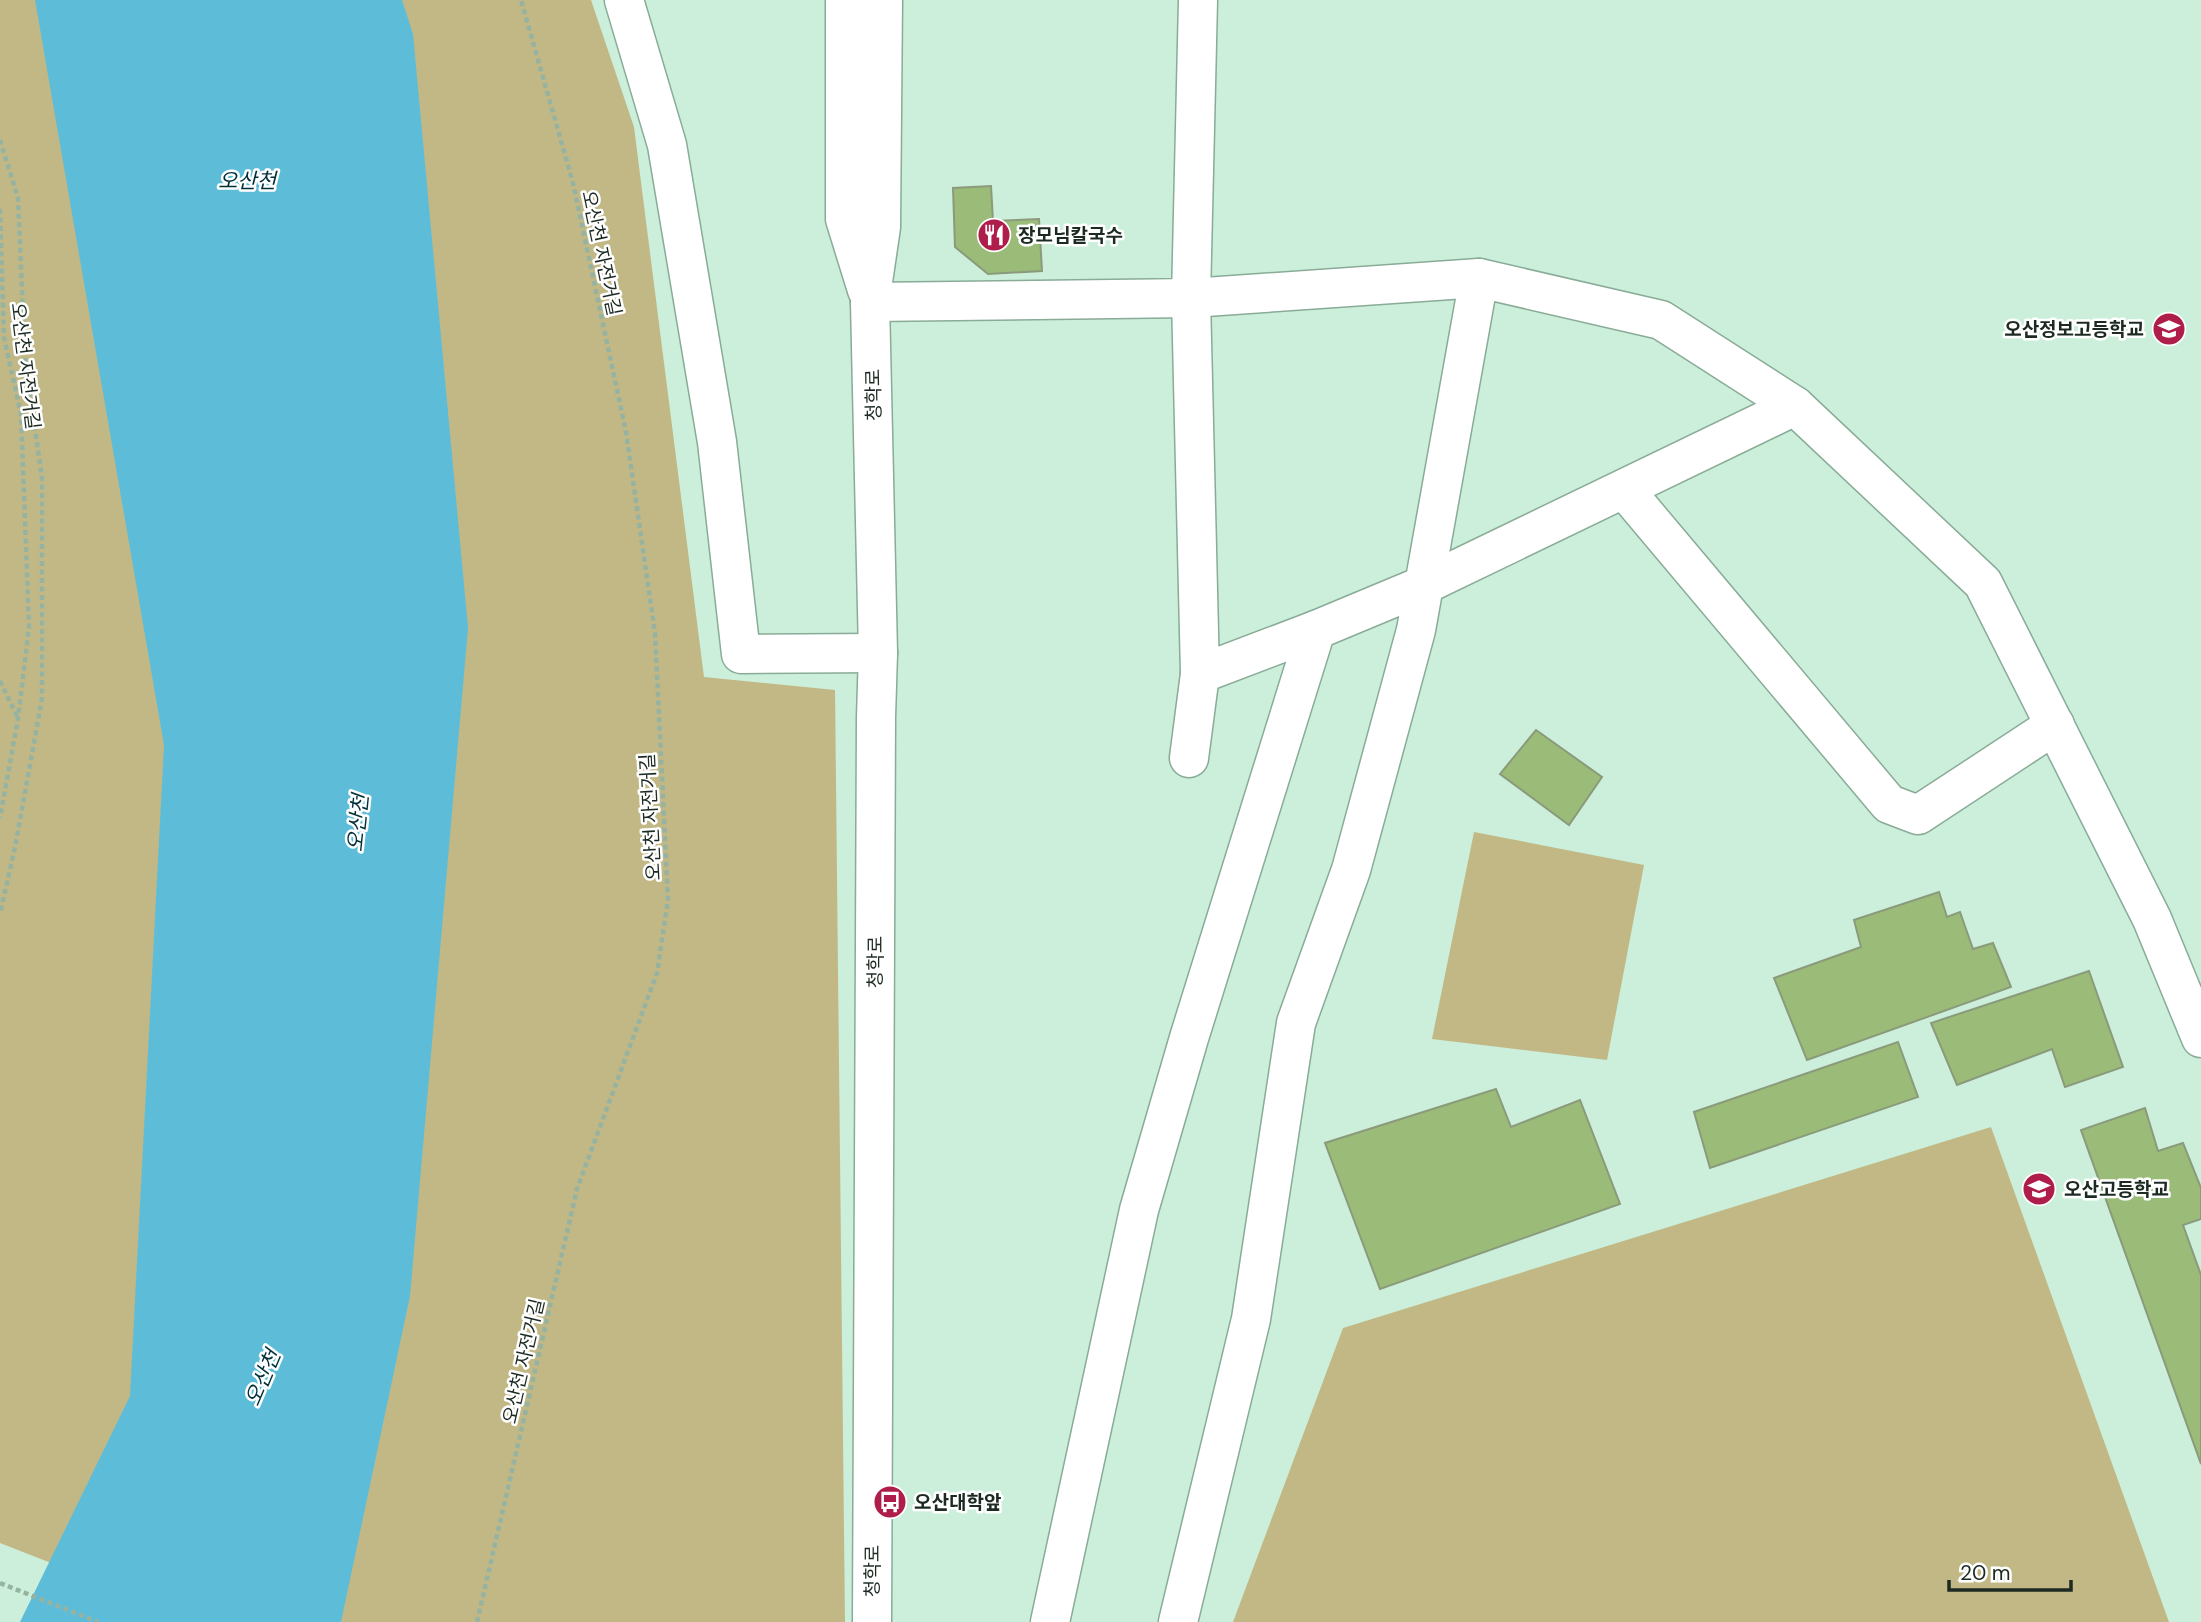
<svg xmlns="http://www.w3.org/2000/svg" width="2201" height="1622" viewBox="0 0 2201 1622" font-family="'DM Sans','Noto Sans KR',sans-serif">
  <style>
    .green { fill: #c1b886 }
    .water { fill: #5dbdd9 }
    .building { fill: #9bbc78; stroke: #8a9a7b; stroke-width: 2 }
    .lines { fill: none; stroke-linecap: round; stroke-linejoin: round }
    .minor-casing { stroke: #89ab97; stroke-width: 41 }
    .path { stroke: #96b3a2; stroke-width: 4.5; stroke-dasharray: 5 3.5; stroke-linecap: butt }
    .minor { stroke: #fff; stroke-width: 38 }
    .labels { text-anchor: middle; stroke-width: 5; stroke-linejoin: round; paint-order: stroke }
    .poi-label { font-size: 19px; font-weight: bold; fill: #1c2a22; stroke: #fff; text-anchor: start }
    .street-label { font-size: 19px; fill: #1c2a22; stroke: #fff }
    .water-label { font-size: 21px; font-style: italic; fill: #002f3a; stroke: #fff }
  </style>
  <rect width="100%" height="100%" fill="#cbefda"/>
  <g class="green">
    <path d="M0,0H591L634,127L704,677L835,690L845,1622H202L0,1543Z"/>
    <path d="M1474,832L1644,865L1607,1060L1432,1039Z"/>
    <path d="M1991,1127L2169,1622H1233L1343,1328Z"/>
  </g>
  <path class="water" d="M35,0H402L413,34L468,628L410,1296L341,1622H20L130,1396L164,745Z"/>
  <g class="building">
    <path d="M991,186L993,221L1039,219L1042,271L988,274L955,247L953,188Z"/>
    <path d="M1536,730L1602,777L1569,825L1500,774Z"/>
    <path d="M1939,892L1947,917L1960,912L1973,949L1993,943L2011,987L1807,1060L1774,978L1861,947L1854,920Z"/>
    <path d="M2089,971L2123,1067L2065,1087L2052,1049L1957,1085L1931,1023Z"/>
    <path d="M1898,1042L1918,1097L1710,1168L1694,1112Z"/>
    <path d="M1496,1089L1511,1127L1580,1100L1620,1204L1380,1289L1325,1143Z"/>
    <path d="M2145,1108L2158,1151L2183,1143L2201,1188V1219L2183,1225L2201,1275V1464L2081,1130Z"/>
  </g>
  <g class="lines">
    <defs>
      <g id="minor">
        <path d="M624,0L667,145L717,442L741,654L878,653"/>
        <path d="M845,0V219L867,290"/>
        <path d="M870,302L1191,298L1198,0"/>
        <path d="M1624,489L1889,804L1918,815L2055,725"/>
        <path d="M1200,674L1316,630L1424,585L1795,406"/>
        <path d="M1189,758L1200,674L1191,298L1479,278L1661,320L1795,406L1983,583L2152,919L2201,1038"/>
        <path d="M872,1622L876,717L878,653L870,302L881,227L883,0"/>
        <path d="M1050,1622L1139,1210L1189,1038L1316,630"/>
        <path d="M1178,1622L1251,1319L1296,1023L1351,870L1416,630L1479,278"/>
      </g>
    </defs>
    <use href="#minor" class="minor-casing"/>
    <g class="path">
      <path d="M0,140L18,198L25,360L42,478V699L15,847L0,914"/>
      <path d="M0,209L4,338L21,414L29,627L18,719L0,818"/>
      <path d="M0,681L18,718"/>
      <path d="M0,1583L98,1622"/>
      <path d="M477,1622L577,1189L657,973L668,900L655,633L626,432L573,183L521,0"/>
    </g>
    <use href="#minor" class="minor"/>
  </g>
  <defs>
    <symbol id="restaurant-disc" viewBox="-11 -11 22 22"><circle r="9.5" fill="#af1d4b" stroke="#fff"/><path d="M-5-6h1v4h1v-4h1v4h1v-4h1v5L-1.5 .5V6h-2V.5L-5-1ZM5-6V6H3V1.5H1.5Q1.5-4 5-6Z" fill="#fff"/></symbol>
    <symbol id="school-disc" viewBox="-11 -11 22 22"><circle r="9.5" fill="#af1d4b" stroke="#fff"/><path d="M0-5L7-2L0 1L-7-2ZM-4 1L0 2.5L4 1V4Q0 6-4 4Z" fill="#fff"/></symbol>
    <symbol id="bus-disc" viewBox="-11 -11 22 22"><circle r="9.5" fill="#af1d4b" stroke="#fff"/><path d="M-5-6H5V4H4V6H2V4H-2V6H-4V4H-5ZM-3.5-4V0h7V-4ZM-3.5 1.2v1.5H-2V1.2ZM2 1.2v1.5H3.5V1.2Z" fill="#fff"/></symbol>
  </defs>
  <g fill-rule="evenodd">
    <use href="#restaurant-disc" x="975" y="216" width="38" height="38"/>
    <use href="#school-disc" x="2150" y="310" width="38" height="38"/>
    <use href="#school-disc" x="2020" y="1170" width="38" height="38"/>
    <use href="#bus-disc" x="871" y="1483" width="38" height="38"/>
  </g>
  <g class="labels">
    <g class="poi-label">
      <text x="1018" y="242">장모님칼국수</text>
      <text x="2144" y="336" text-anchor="end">오산정보고등학교</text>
      <text x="2064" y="1196">오산고등학교</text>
      <text x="914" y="1509">오산대학앞</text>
    </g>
    <g class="street-label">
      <text transform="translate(602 253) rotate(78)" y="7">오산천 자전거길</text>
      <text transform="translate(26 366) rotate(83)" y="7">오산천 자전거길</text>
      <text transform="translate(873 395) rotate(-91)" y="7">청학로</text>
      <text transform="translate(650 817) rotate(-93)" y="7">오산천 자전거길</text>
      <text transform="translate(875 962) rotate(-90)" y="7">청학로</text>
      <text transform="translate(523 1361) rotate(-77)" y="7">오산천 자전거길</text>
      <text transform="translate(872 1571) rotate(-90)" y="7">청학로</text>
    </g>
    <g class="water-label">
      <text x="247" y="188">오산천</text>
      <text transform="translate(358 823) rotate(-84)" y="7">오산천</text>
      <text transform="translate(263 1378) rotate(-67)" y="7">오산천</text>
    </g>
  </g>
  <path d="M1949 1580v10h122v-10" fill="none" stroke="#1c2a22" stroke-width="3.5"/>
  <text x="1960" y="1580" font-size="21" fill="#1c2a22" stroke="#ffffff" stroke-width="5" paint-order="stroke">20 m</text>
</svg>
